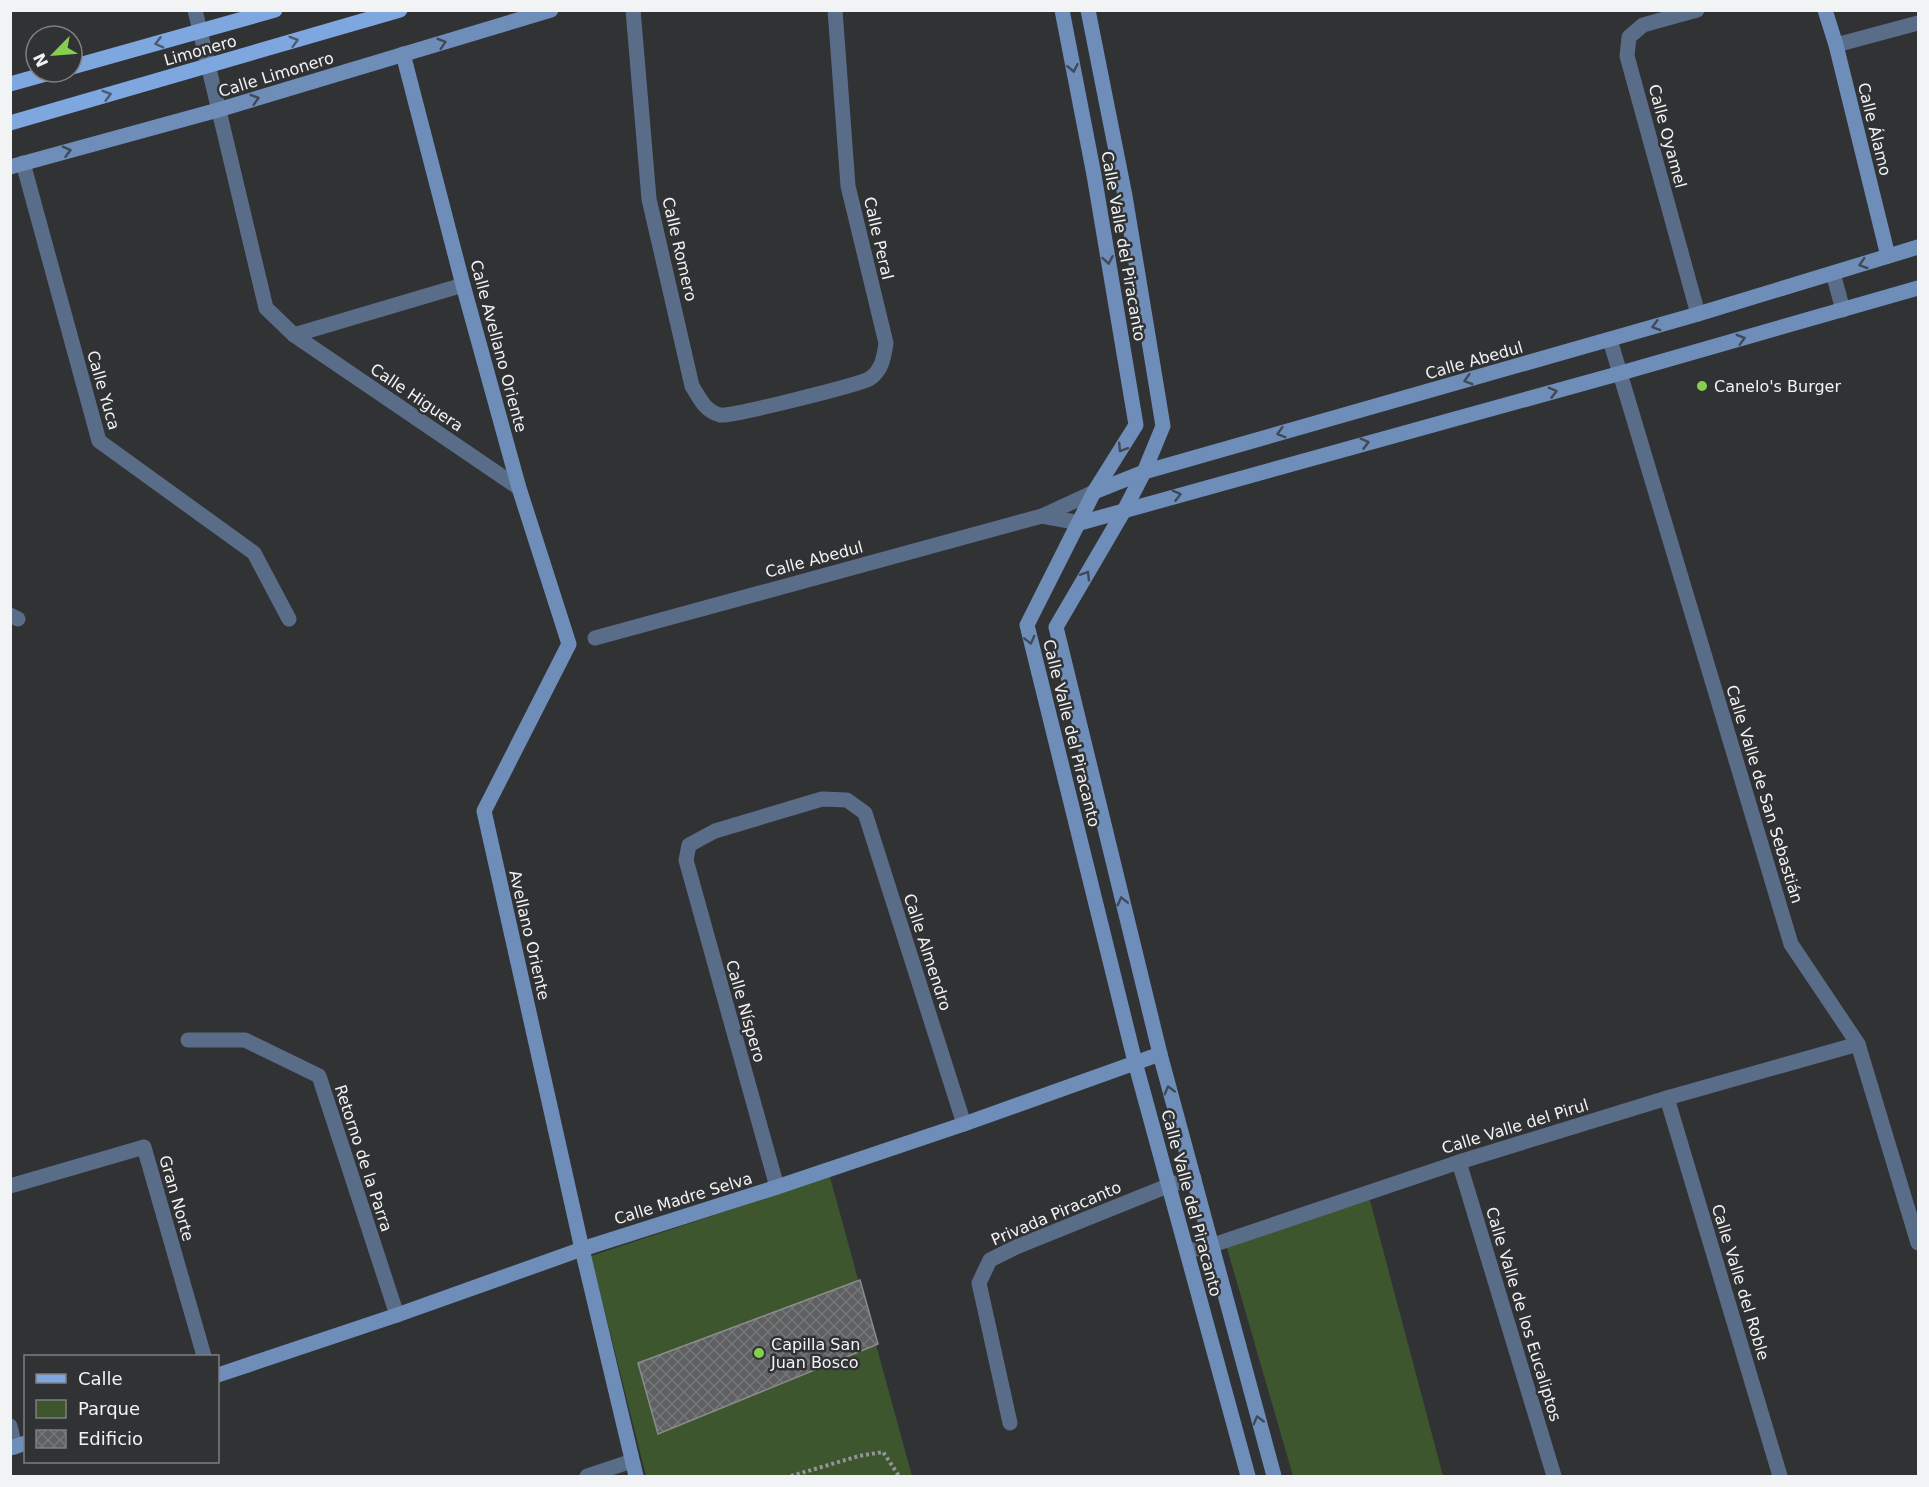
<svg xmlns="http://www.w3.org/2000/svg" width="1929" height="1487" viewBox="0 0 1929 1487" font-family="'DejaVu Sans',sans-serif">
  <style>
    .green { fill: #3e562e }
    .building { fill: url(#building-cross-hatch); stroke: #8a8c8e; stroke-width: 1.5 }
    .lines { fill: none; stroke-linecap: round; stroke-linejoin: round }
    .path { stroke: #949597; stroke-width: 4; stroke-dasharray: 3 3; stroke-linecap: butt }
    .street { stroke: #596d89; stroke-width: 15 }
    .secondary { stroke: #6e8eb9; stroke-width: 15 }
    .primary { stroke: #7ea7df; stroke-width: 15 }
    .oneway { stroke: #4b5b70 }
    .oneway2 { stroke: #404955 }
    .poi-dot { fill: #85cf4c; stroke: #303234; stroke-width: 2 }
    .labels { text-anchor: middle; stroke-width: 5; stroke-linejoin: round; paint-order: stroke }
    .street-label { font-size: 16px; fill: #f2f3f4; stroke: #303234 }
    .poi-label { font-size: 16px; fill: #f2f3f4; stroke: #303234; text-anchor: start }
  </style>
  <defs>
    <pattern id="building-cross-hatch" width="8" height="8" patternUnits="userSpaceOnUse" patternTransform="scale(1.5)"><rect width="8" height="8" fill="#5f6062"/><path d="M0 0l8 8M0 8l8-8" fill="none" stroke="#767779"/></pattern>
  </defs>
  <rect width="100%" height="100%" fill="#303234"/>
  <g class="green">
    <path d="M830,1177L912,1476H646L591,1256Z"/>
    <path d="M1368,1193L1443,1476H1293L1225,1241Z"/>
  </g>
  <path class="building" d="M860,1280L878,1344L658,1434L638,1363Z"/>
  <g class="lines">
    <path class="path" d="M791,1476L859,1456L883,1452L899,1476"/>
    <g class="street">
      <path d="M195,10L266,308L294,335L519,488"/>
      <path d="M633,10L649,199L692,386C700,399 705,411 720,415C731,417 857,385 869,379C882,371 884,357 886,343L848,186L835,10"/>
      <path d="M1697,10L1643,25L1629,37L1627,56L1698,314"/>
      <path d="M1836,45L1918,23"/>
      <path d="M23,163L99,441L254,553L289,619"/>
      <path d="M1833,273L1843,310"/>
      <path d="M294,335L463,285"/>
      <path d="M1610,340L1791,944L1858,1044L1918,1243"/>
      <path d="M1042,516L1080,523"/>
      <path d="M10,615L18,619"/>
      <path d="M595,638L1042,516L1094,492"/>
      <path d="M188,1040H245L319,1076L397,1315"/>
      <path d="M1667,1098L1780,1476"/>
      <path d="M1459,1162L1554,1476"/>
      <path d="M10,1186L144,1147L204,1356"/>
      <path d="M777,1187L686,860L689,845L715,831L822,799L847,800L865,813L964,1124"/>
      <path d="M1187,1251L1210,1246L1459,1162L1667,1098L1858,1044"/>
      <path d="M1010,1423L979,1283L990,1260L1016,1247L1170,1185L1194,1178"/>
      <path d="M10,1426L15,1447"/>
      <path d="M587,1476L632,1461"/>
    </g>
    <g class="secondary">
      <path d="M1062,10L1094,175L1136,425L1094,492L1027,625L1135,1062L1248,1476"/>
      <path d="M1088,10L1125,196L1163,426L1144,472L1125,509L1056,627L1160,1054L1274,1476"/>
      <path d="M1825,10L1836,45L1888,256"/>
      <path d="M403,54L463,285L519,488L569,644L484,811L582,1249L636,1476"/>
      <path d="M10,167L218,110L551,10"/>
      <path d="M1094,492L1144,472L1698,314L1918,247"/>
      <path d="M1080,523L1621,373L1918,288"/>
      <path d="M218,1375L397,1315L582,1249L777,1187L964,1124L1160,1054"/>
      <path d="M10,1448L26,1443"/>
    </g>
    <g class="primary">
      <path d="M72,67L275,10"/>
      <path d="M10,84L53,72"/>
      <path d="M10,123L400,10"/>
    </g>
  </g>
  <defs><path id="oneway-chevron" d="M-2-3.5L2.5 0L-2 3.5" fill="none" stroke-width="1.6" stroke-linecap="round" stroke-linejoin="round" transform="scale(1.5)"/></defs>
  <g class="oneway">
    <use href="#oneway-chevron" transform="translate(294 41) rotate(-16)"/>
    <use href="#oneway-chevron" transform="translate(159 43) rotate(165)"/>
    <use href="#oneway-chevron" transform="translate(107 95) rotate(-16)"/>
  </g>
  <g class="oneway2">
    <use href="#oneway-chevron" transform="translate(442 43) rotate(-17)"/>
    <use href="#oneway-chevron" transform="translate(1073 68) rotate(79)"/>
    <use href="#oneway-chevron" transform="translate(255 99) rotate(-17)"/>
    <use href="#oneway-chevron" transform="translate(67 151) rotate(-15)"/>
    <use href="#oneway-chevron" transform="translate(1108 260) rotate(80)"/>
    <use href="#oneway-chevron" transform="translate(1863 264) rotate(162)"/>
    <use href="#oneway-chevron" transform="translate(1656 326) rotate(164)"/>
    <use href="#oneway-chevron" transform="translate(1741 339) rotate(-16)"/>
    <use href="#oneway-chevron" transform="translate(1468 380) rotate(164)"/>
    <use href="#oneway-chevron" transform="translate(1553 392) rotate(-15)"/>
    <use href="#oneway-chevron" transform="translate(1281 433) rotate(164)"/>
    <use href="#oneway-chevron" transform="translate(1365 443) rotate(-15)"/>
    <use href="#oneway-chevron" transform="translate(1122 448) rotate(122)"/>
    <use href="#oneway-chevron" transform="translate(1177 495) rotate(-15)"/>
    <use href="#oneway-chevron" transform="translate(1086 575) rotate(-59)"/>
    <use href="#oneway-chevron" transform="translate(1030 640) rotate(76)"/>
    <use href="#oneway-chevron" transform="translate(1122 901) rotate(-104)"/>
    <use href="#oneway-chevron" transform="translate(1169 1090) rotate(-105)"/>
    <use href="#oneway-chevron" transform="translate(1258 1420) rotate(-105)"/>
  </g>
  <g class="poi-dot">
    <circle cx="1702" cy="386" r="6"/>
    <circle cx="759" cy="1353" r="6"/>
  </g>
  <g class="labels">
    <g class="street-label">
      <text transform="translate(200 50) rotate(-16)" y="6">Limonero</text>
      <text transform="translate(276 74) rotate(-17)" y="6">Calle Limonero</text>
      <text transform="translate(1875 129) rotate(76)" y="6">Calle Álamo</text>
      <text transform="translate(1668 136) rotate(75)" y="6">Calle Oyamel</text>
      <text transform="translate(879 238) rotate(77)" y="6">Calle Peral</text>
      <text transform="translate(1124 246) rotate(80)" y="6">Calle Valle del Piracanto</text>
      <text transform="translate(680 249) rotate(77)" y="6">Calle Romero</text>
      <text transform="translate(499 346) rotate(75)" y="6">Calle Avellano Oriente</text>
      <text transform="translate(1474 360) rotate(-16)" y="6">Calle Abedul</text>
      <text transform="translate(104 390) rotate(74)" y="6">Calle Yuca</text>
      <text transform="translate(417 397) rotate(34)" y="6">Calle Higuera</text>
      <text transform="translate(814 559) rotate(-15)" y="6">Calle Abedul</text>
      <text transform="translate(1072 733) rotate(76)" y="6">Calle Valle del Piracanto</text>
      <text transform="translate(1765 794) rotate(73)" y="6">Calle Valle de San Sebastián</text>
      <text transform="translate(530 935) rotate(77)" y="6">Avellano Oriente</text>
      <text transform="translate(928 952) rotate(72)" y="6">Calle Almendro</text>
      <text transform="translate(746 1011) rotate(74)" y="6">Calle Níspero</text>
      <text transform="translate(1515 1126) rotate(-17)" y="6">Calle Valle del Pirul</text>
      <text transform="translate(364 1158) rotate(72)" y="6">Retorno de la Parra</text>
      <text transform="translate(177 1198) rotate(74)" y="6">Gran Norte</text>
      <text transform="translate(683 1198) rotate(-17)" y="6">Calle Madre Selva</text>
      <text transform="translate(1192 1203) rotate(75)" y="6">Calle Valle del Piracanto</text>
      <text transform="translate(1056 1213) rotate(-23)" y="6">Privada Piracanto</text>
      <text transform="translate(1741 1282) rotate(73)" y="6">Calle Valle del Roble</text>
      <text transform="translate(1524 1314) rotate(73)" y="6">Calle Valle de los Eucaliptos</text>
    </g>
    <g class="poi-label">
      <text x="1714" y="392">Canelo's Burger</text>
      <text x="771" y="1350">Capilla San<tspan x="771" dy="18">Juan Bosco</tspan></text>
    </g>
  </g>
  <rect width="1929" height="1487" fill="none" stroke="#f2f3f4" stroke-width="24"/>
  <rect x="24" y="1355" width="195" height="108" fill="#303234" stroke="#7e7f81" stroke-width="1.5"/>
  <rect x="36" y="1374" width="30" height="9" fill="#7ea7df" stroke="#7e7f81" stroke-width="1.5"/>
  <text x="78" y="1385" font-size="18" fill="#f2f3f4">Calle</text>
  <rect x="36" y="1400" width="30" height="18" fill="#3e562e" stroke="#7e7f81" stroke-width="1.5"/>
  <text x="78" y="1415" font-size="18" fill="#f2f3f4">Parque</text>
  <rect x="36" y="1430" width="30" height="18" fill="url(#building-cross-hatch)" stroke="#7e7f81" stroke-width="1.5"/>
  <text x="78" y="1445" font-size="18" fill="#f2f3f4">Edificio</text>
  <g transform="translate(54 54) rotate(245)"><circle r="28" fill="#303234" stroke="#7e7f81" stroke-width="1.5"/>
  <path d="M0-4.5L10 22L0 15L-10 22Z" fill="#85cf4c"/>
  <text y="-9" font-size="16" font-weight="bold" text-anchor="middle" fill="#f2f3f4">N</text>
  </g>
</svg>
